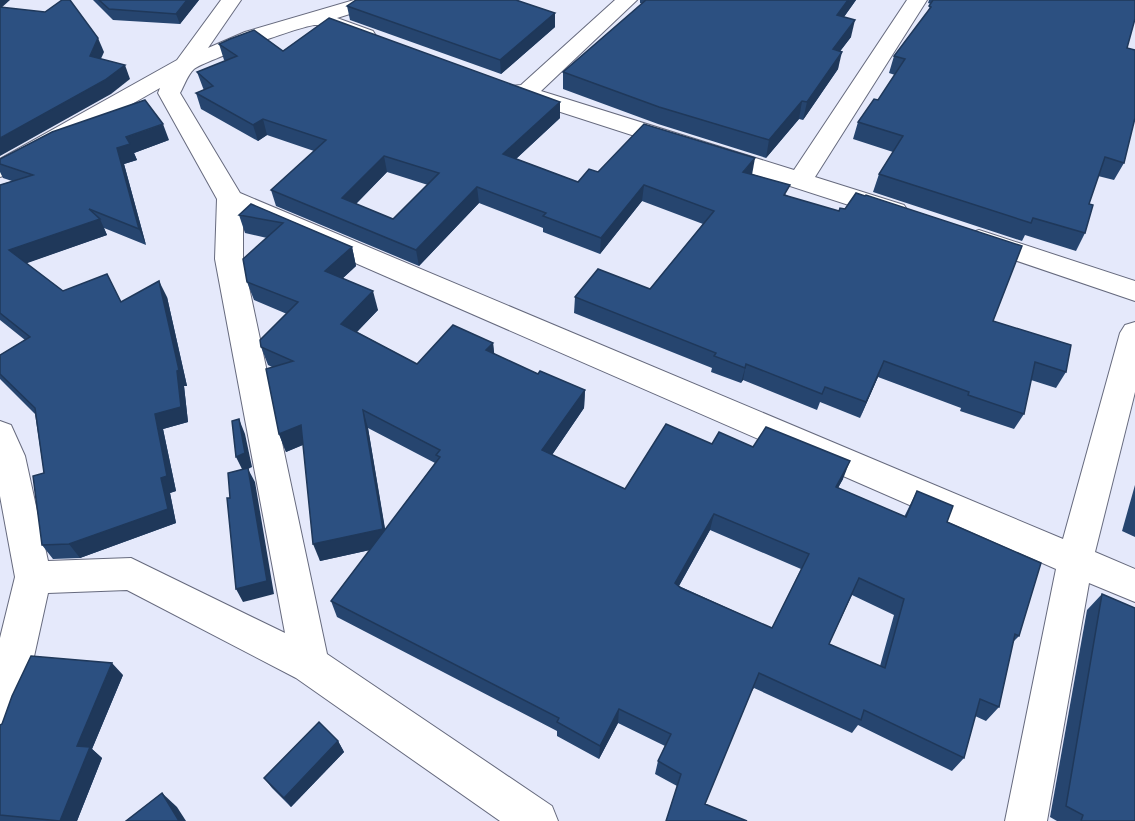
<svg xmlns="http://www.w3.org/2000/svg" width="1135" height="821" viewBox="0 0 1135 821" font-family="'Work Sans',sans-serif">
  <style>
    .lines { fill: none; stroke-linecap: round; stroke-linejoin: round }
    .street-casing { stroke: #666a7e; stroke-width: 2 }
    .street { fill: #fff; fill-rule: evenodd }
    .wall { fill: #26456f; fill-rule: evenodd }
    .shaded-wall { fill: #1f385a }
    .building { fill: #2c5081; stroke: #1f385a; stroke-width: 1.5; fill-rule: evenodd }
  </style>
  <rect width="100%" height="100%" fill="#e5e9fb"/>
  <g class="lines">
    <defs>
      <g id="street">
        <path d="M221,0H241L208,48L245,32L354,0H385L382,4L337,18L373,31L376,36L373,41C351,46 335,25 316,25C305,24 203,62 194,69C188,74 184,86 180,93L240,193L1063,539L1120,333L1125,325L1135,322V392L1095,552L1135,569V602L1089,583L1047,821H1005L1056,569L243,214V259L327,654L552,806L558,821H500L296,678L127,590L48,593L20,720L14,734L0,740V638L15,577L0,496V421L11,425L25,456L48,561L131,558L285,633L215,259L217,199L158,93L160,88L9,174L0,177V159L177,60Z"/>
        <path d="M615,0H637L541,91L794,170L907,0H927L815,177L904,205L908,211L904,217L895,219L886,217L511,96L508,91L511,86L521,85Z"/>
        <path d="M979,230L1135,281V301L970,245L966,239L970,233Z"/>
      </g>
    </defs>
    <use href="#street" class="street-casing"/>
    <use href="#street" class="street"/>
  </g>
  <g class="wall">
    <path d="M93,0H199L180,24L113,20Z"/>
    <path d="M640,0H856L844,17L851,37L840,51L838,69L803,120L799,119L766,158L658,124L563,89V72L642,4L640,3Z"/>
    <path d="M929,0H1135L1127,48L1124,163L1114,180L1098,176L1089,204L1085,233L1076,251L1025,235L1022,241L873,192L879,174L893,152L853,139L858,122L878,100L895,75L889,73L894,56L927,13L931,4L928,3Z"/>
    <path d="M347,6L555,13V27L501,74L350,20Z"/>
    <path d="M219,44L283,51L560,118L516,159L578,182L598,172L752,174L993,321L1066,372L1056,388L1031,380L1024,414L1014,429L960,411L961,408L878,377L860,418L820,402L817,410L743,380L741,383L711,372L712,368L574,313L575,297L650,289L703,224L642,201L600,254L543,232V228L479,203L419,266L276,206L271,190L314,151L267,135L258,141L201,109L196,93L204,90L203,88L197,72L226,61L224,60ZM387,172L428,185L393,219L356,204Z"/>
    <path d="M169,140L134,153L137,160L124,164L146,245L104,228L107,235L26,263L63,291L121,302L167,297L187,386H184L188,422L163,429L176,491L170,493L176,523L80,558L53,559L42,545L44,473L35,414L0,379V355L25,340L0,320V185L12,181L3,178L0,172V159Z"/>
    <path d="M251,204L352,247L356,266L343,278L378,310L357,332L417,364L493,343L494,354L538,374L585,390L584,408L552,455L625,489L712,444L753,447L843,479L838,488L904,517L917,491L947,522L1019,636L1013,642L999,707L986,721L975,716L964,758L952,771L858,725L852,733L754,688L666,821L677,786L655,774L658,761L665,746L618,723L599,759L557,736V731L337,617L331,601L370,550L320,561L303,445L286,452L279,434L272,367L268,365L261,347L287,314L254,300L247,282L267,238L245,233L239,215ZM368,428L435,463L385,530ZM710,530L801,569L772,628L679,586ZM852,595L894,615L880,666L829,644Z"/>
    <path d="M1135,485V537L1122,531Z"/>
    <path d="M1102,594L1135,821H1057L1050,817L1087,610Z"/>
    <path d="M123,675L92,749L102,758L77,821H0V725Z"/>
    <path d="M338,741L344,752L291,807L272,788L264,778Z"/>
  </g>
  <g class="shaded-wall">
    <path d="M0,0H10L0,9Z"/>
    <path d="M187,0H199L180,24L176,14Z"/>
    <path d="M848,0H856L833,32L837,15Z"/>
    <path d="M555,13V27L501,74L500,60Z"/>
    <path d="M855,20L851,37L829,66L833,49Z"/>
    <path d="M98,38L104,52L96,70L90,56Z"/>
    <path d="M842,52L838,69L803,120L807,102Z"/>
    <path d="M125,65L130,79L111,94L0,156V138Z"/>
    <path d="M802,101L799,119L766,158L769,140Z"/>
    <path d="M560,102V118L504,170L503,154Z"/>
    <path d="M263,119L267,135L258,141L253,125Z"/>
    <path d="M163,124L169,140L134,153L137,160L124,164L146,245L139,229L117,148L126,137Z"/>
    <path d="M384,156L387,172L346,214L342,198Z"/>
    <path d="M755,158L752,175L743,172Z"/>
    <path d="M644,185L642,201L600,254L601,238Z"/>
    <path d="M477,187L479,203L419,266L416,250Z"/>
    <path d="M100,219L107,235L19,266L9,250Z"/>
    <path d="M352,247L356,266L330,290L325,271Z"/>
    <path d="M159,281L167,297L187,386H184L188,422L163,429L176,491L170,493L176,523L80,558L69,544L161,478L155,414Z"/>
    <path d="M373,291L378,310L346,343L341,324Z"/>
    <path d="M493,343L495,361L486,350Z"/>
    <path d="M884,361L878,377L860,418L866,402Z"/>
    <path d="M746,364L743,380L741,383L745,368Z"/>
    <path d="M585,390L584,408L543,468L542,450Z"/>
    <path d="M363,410L368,428L388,546L320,561L313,544Z"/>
    <path d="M239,419L245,434L252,467L248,469L255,482L274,594L243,602L236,589L243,471L236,457Z"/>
    <path d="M301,425L307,443L286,452L279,434Z"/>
    <path d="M850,461L843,479L829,504L836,487Z"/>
    <path d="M714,514L710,530L672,598L675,583Z"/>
    <path d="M112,663L123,675L92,749L102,758L77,821H60L77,746Z"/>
    <path d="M619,709L618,723L599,759L600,746Z"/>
    <path d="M338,741L344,752L291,807L284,798Z"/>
    <path d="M162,793L177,807L186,821H179Z"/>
  </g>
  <g class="building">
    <path d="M62,0H70L98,38L90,56L125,65L105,80L0,138V7L45,12Z"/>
    <path d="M99,0H187L176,14L109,9Z"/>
    <path d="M356,0H516L555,13L500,60L347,6Z"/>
    <path d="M646,0H848L837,15L855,20L833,49L842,52L807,102L802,101L769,140L659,107L563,72Z"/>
    <path d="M933,0H1135V19L1127,48L1135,50V118L1124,163L1105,157L1089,204L1093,205L1085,233L1033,218L1031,223L879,174L903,136L858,122L874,99L878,100L905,59L894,56L931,7L929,6Z"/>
    <path d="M329,18L560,102L503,154L578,182L589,169L598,172L644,124L755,158L743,172L790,185L784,195L839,211L840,208L845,209L856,193L865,196L866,195L1022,246L993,321L1071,345L1066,372L1035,362L1024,414L968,395L969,392L884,361L866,402L825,387L822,394L746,364L745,368L714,356L716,353L575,297L598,269L650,289L714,211L644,185L601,238L543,216L546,213L477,187L416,250L271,190L326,140L263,119L253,125L196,93L213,86L197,72L237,56L219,44L230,39L254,30L283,51ZM384,156L439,173L393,219L342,198Z"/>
    <path d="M145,100L163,124L126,137L130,144L117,148L139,229L89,209L100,219L9,250L63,291L107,274L121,302L159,281L179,370L177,371L181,407L155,414L167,476L161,478L168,509L69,544L42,545L33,476L44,473L35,408L0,374V355L30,337L0,313V185L33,175L0,164V159L52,132Z"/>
    <path d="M251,204L352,247L325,271L373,291L341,324L417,364L453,325L493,343L486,350L538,374L540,371L585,390L542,450L625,489L666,424L712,444L719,432L753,447L766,427L850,461L836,487L906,517L917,491L953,506L947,522L1041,563L1019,636L1015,634L999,707L980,699L964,758L864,710L861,720L759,673L705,804L747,821H666L681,774L658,761L671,734L619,709L600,746L557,722L559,718L331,601L440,457L436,455L440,450L363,410L383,529L313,544L301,425L279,434L266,369L293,361L261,347L260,340L298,302L247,282L243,259L283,223L239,215ZM714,514L809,554L772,628L681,588L675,583ZM859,578L904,599L885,668L829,644Z"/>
    <path d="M239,419L245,453L236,457L232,421Z"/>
    <path d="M248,468L267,581L236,589L227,498H230L228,473Z"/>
    <path d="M1102,594L1135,608V821H1081L1083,815L1066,806Z"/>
    <path d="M31,656L112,663L77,746L90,747L60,821L0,815V725L2,724L12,696Z"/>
    <path d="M319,722L338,741L284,798L264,778Z"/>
    <path d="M162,793L179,821H126Z"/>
  </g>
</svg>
